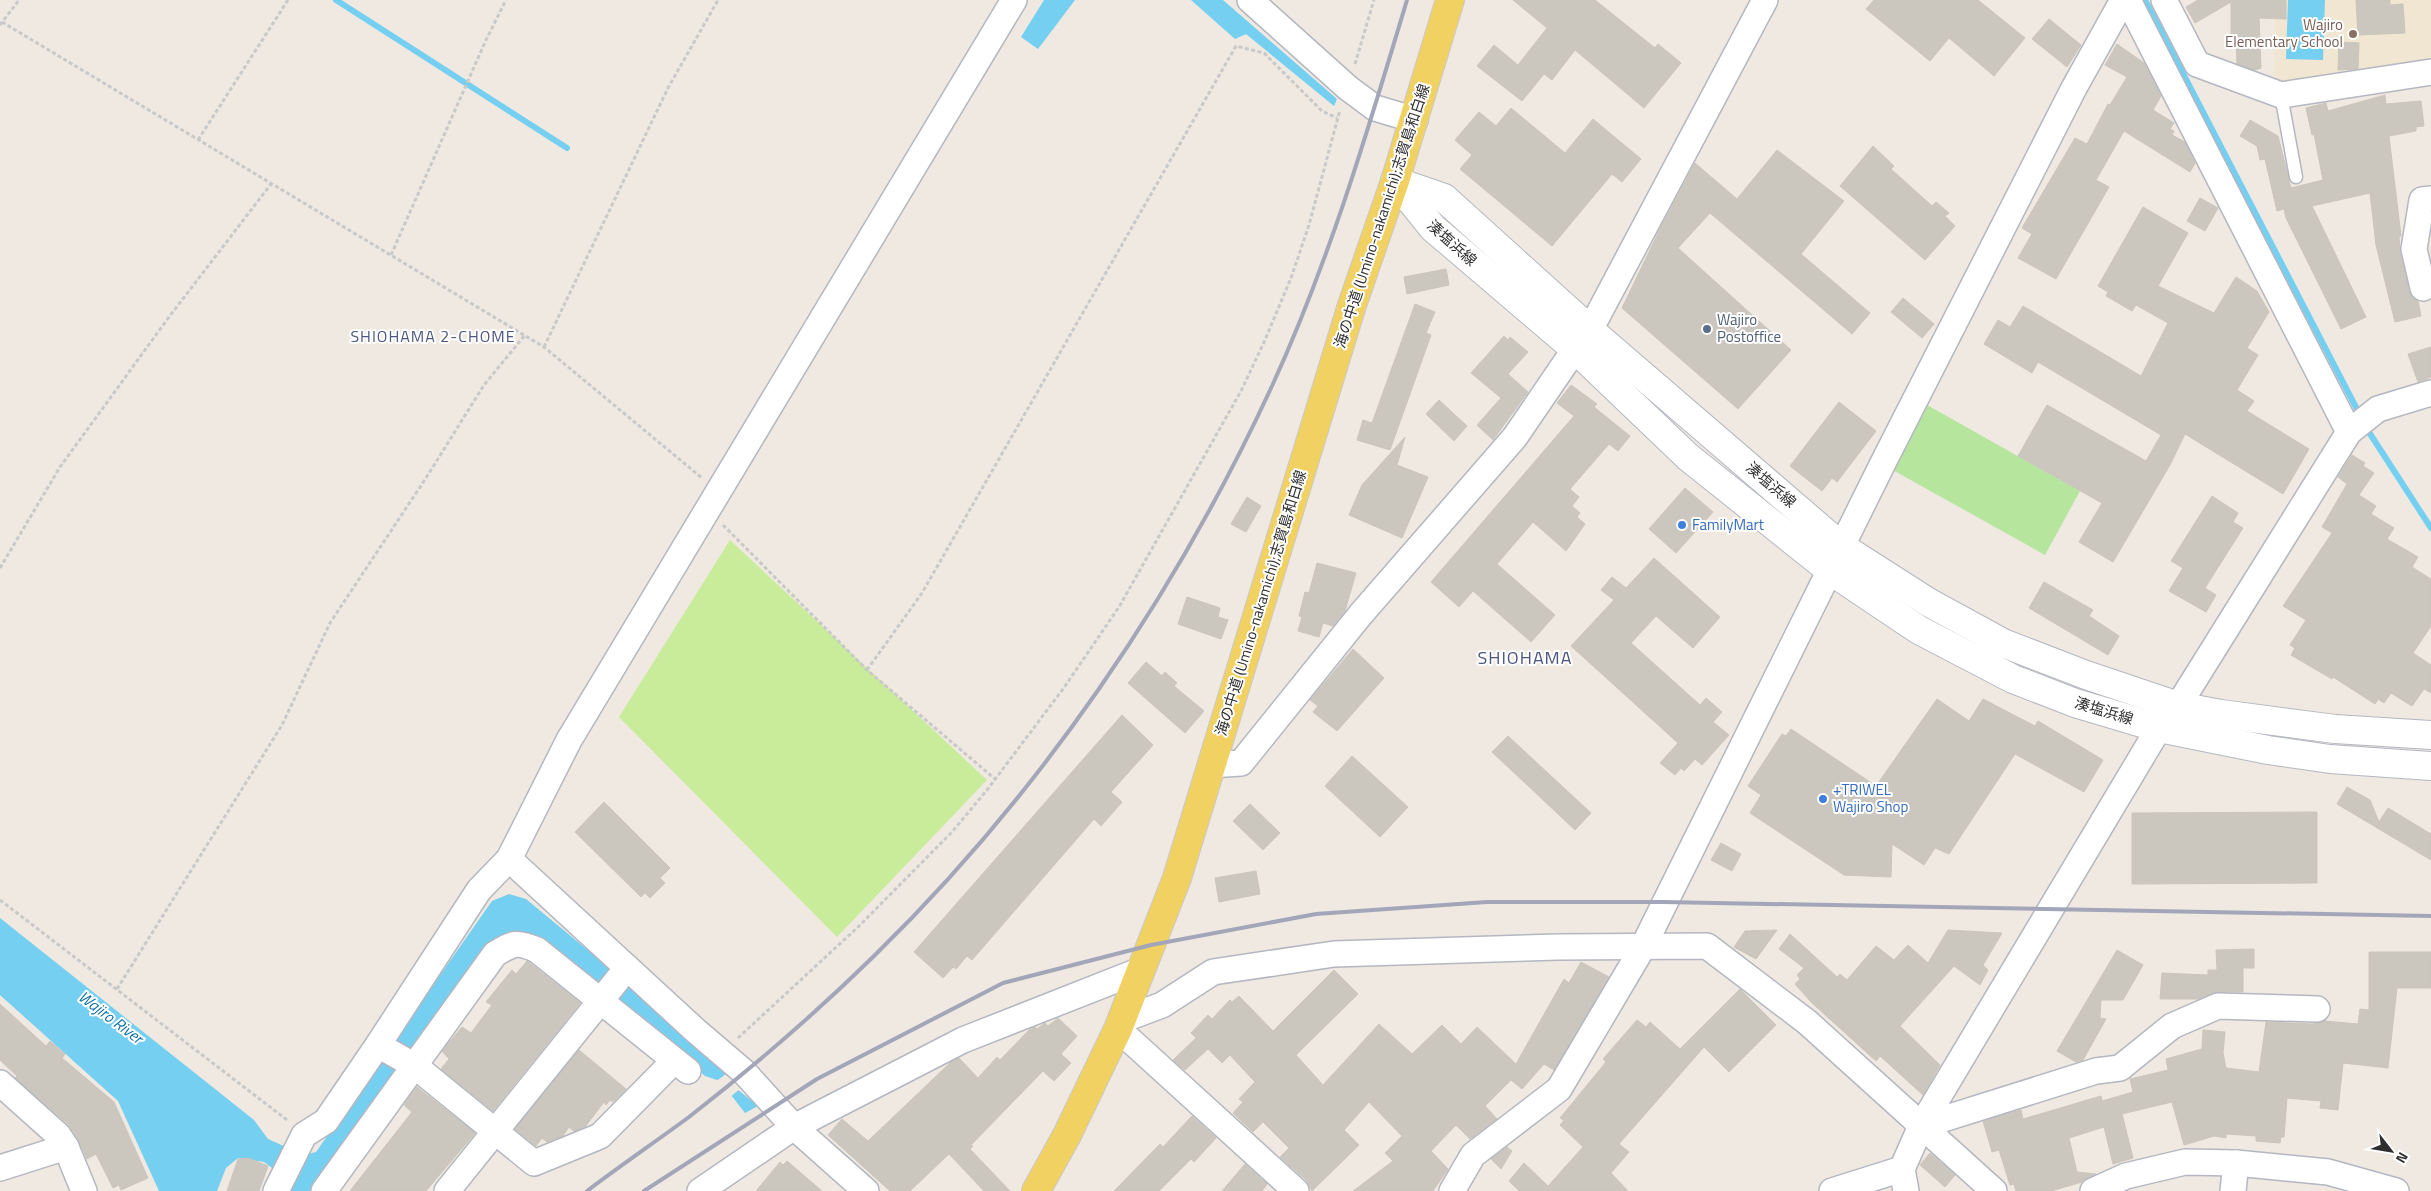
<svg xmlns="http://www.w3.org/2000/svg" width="2431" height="1191" viewBox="0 0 2431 1191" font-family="'Titillium Web','Noto Sans JP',sans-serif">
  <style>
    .education { fill: #f0e6d1 }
    .green { fill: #b6e59e }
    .pitch { fill: #c9ec9a }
    .water { fill: #75cff0 }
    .pier { fill: #efe9e1 }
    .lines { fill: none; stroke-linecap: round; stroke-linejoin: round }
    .stream { stroke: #75cff0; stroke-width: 6 }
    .building { fill: #cbc7bf; stroke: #cbc5ba }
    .lane-casing { stroke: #b4b7c1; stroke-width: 15 }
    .street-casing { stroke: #b4b7c1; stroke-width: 28 }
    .secondary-casing { stroke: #b4b7c1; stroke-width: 30 }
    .primary-casing { stroke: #c9c9c9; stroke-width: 30 }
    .path { stroke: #c9c9c9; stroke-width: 3; stroke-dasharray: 4 2.5; stroke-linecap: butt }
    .lane { stroke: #fff; stroke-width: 12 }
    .street { stroke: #fff; stroke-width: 25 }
    .secondary { stroke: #fff; stroke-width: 28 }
    .primary { stroke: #f2d163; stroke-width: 28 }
    .rail { stroke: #a3a6b8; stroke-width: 4 }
    .education-dot { fill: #8d6e63; stroke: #fff; stroke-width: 2 }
    .service-dot { fill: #5c6f8a; stroke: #fff; stroke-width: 2 }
    .shop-dot { fill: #3f7fe0; stroke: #fff; stroke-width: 2 }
    .labels { text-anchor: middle; stroke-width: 4; stroke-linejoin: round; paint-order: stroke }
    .education-label { font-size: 15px; fill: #785e54; stroke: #fff; text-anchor: end }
    .street-label { font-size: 15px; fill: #2e2e2e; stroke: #fff }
    .service-label { font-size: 15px; fill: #4e5e75; stroke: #fff; text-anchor: start }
    .shop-label { font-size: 15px; fill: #366cbe; stroke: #fff; text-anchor: start }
    .neighbourhood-label { font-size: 16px; letter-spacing: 1px; fill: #4d5680; stroke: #fff }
    .water-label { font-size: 16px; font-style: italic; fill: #0d6fa3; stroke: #fff }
    .quarter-label { font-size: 18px; letter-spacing: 1px; fill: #4d5680; stroke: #fff }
  </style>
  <rect width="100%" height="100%" fill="#efe9e1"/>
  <path class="education" d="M2275,0H2431V67L2274,83Z"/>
  <path class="green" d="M1927,405L2080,491L2045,555L1891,469Z"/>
  <path class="pitch" d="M730,540L987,780L837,937L619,717Z"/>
  <g class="water">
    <path d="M1044,0H1075L1038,49L1021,37Z"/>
    <path d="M1191,0H1223L1337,99L1334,106L1246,34L1235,39Z"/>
    <path d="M2288,0H2325L2323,60L2286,59Z"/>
    <path d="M509,894L526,899L613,971L716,1065L729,1073L737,1089L758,1106L745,1113L720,1081L705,1076L610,1000L523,939L314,1191H285L288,1180L264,1162L238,1158L226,1168L217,1191H159L118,1101L0,995V918L254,1120L268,1139L304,1155L316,1152L492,901Z"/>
  </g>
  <path class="pier" d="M730,1071L741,1088L729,1098L715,1082Z"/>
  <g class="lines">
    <g class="stream">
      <path d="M336,0L567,148"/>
      <path d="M2145,0L2361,417"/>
      <path d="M2365,426L2431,528"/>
    </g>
  </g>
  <g class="building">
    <path d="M1513,0H1595L1655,48L1658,44L1681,63L1644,108L1575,50L1552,80L1544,74L1522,101L1477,66L1494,45L1518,65L1547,28Z"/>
    <path d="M1874,0H1978L2025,38L1994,76L1949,38L1930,61L1866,9Z"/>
    <path d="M2198,0H2286V19L2259,18L2261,68L2255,70L2237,64L2236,41H2231V2L2195,23L2186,7Z"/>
    <path d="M2356,0H2390V5L2403,4L2405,33L2358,35Z"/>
    <path d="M2049,19L2081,45L2067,67L2032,39Z"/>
    <path d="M2339,42L2359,43L2358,69L2338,70Z"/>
    <path d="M2117,44L2144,63L2161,96L2153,110L2174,123L2170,129L2174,131L2172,135L2185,142L2195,163L2190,172L2124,131L2096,180L2109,187L2056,279L2018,258L2032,234L2022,228L2075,138L2087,144L2108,104L2110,105L2127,77L2105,65Z"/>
    <path d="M2385,95L2386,104L2421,101L2424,126L2416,127V131L2389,136L2401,236L2399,237L2400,252L2409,291L2412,297L2418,301L2421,316L2395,322L2376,245L2370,193L2312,206L2366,317L2341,329L2286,218L2284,209L2277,211L2265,159L2260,160L2257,146L2240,136L2250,120L2278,136L2291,188L2323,180L2314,134L2312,135L2306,108L2326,103L2328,111Z"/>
    <path d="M1511,108L1565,153L1593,119L1641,159L1622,182L1612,174L1552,246L1460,169L1472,155L1455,140L1479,112L1496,126Z"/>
    <path d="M1873,146L1894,166L1891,169L1932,206L1936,202L1949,213L1945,216L1955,226L1925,260L1840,186Z"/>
    <path d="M1777,150L1844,201L1801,254L1870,313L1852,334L1710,213L1678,248L1791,350L1738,409L1622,308L1660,229L1695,163L1737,199Z"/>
    <path d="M2200,198L2218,208L2205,231L2187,221Z"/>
    <path d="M2143,207L2188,233L2158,286L2214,313L2236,277L2257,291L2269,312L2247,348L2258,355L2237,390L2254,401L2247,411L2309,449L2283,494L2185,434L2170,465L2113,562L2079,542L2102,503L2018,456L2047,405L2146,461L2161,435L2038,362L2032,373L1984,344L1998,320L2010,327L2023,306L2141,376L2168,323L2136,305L2132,311L2106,296L2108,292L2098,286Z"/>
    <path d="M1446,269L1449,285L1407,294L1404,277Z"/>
    <path d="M1903,298L1934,324L1922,338L1891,312Z"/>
    <path d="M1415,304L1435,312L1426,333L1431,335L1390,450L1357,440L1363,420L1372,423Z"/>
    <path d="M1504,336L1508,340L1510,337L1528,352L1508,374L1528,392L1493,440L1477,425L1501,398L1471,373Z"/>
    <path d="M2431,347V377L2418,382L2408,354Z"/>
    <path d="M1571,385L1597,404L1594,407L1630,436L1618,451L1609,444L1570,489L1579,497L1572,506L1580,513L1577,517L1585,524L1566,551L1533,522L1497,564L1555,615L1531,642L1473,591L1459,607L1431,582L1574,416L1557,403Z"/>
    <path d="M1439,400L1467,426L1454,441L1426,414Z"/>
    <path d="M1839,402L1876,431L1837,482L1832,478L1822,491L1790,466Z"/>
    <path d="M1405,437L1397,465L1428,477L1402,538L1349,515L1362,485Z"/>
    <path d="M2352,455L2365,463L2363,466L2374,473L2359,495L2376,506L2371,514L2394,528L2387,539L2418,557L2412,567L2431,579V626L2413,653L2431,665V693L2424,689L2412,706L2391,693L2384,703L2378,699L2375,704L2333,677L2332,679L2291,655L2295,648L2290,645L2306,620L2283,606L2332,533L2322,527L2347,484L2338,477Z"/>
    <path d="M1685,488L1713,512L1676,553L1649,529Z"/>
    <path d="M2212,496L2238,513L2233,522L2243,528L2205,588L2216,595L2206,612L2169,591L2183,568L2171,561Z"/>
    <path d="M1247,497L1261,506L1246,532L1231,524Z"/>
    <path d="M1654,558L1720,617L1693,648L1656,616L1631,643L1700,705L1706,698L1722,712L1713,722L1729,735L1702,765L1695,759L1684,771L1681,768L1675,775L1660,763L1678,743L1571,646L1614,600L1601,590L1612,577L1626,588Z"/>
    <path d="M1317,563L1356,573L1345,611L1333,626L1323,623L1319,637L1298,631L1302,617L1299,616L1305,592L1309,593Z"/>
    <path d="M2044,582L2093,610L2089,616L2119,636L2108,655L2029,608Z"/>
    <path d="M1187,597L1220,608L1218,617L1228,620L1221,639L1178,624Z"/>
    <path d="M1353,649L1384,678L1337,731L1313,712L1318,706L1310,700Z"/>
    <path d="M1146,662L1162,676L1165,672L1177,683L1174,686L1204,711L1185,733L1128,683Z"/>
    <path d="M1937,699L1969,721L1983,699L2035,726L2038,721L2103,760L2084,792L2015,754L1949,854L1935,848L1924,865L1892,844L1891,877L1844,875L1750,813L1761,795L1748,786L1782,734L1786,736L1791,729L1876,786Z"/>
    <path d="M1122,715L1153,745L1111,792L1122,802L1101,826L1094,819L972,960L967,956L956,969L953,967L943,978L914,952Z"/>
    <path d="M1508,736L1591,813L1575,830L1492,752Z"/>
    <path d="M1352,756L1408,807L1380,837L1325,786Z"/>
    <path d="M2347,787L2370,800L2379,822L2388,808L2431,834V860L2337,804Z"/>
    <path d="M604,802L670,868L660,878L665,883L650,898L645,893L641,897L575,832Z"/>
    <path d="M1250,804L1280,833L1263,850L1233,821Z"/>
    <path d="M2317,812V883L2132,884V813Z"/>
    <path d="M1721,843L1741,854L1732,871L1711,860Z"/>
    <path d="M1256,871L1260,894L1219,902L1215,878Z"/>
    <path d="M1777,930L1756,959L1734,947L1745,931Z"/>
    <path d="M1948,930L2002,933L1983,965L1988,970L1980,985L1954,966L1900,1026L1940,1065L1923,1095L1880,1056L1876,1061L1812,1003L1795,984L1800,979L1797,975L1804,968L1779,949L1790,934L1837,977L1840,974L1847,980L1876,946L1894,960L1908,945L1928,963Z"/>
    <path d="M2254,949V968H2243V992H2218L2198,999H2160L2162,973L2208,975V970H2217L2216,950Z"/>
    <path d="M2117,950L2143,965L2123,1000H2101L2100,1018L2106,1019L2083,1060L2076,1062L2057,1051Z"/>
    <path d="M2369,952H2431V988H2397L2388,1068L2343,1063L2338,1110L2320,1108L2321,1101L2287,1098L2284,1137H2281L2280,1143L2256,1141V1136L2226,1134V1138L2214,1136L2184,1145L2172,1102L2122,1114L2133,1158L2113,1164L2104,1127L2069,1138L2077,1172L2096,1174L2082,1182L2051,1191H2016L2014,1184L2010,1185L1999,1150L1992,1152L1983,1121L2021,1110L2023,1119L2101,1096L2102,1101L2133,1092L2130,1079L2168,1070L2166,1059L2202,1049L2203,1030L2225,1032L2223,1053L2226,1068L2259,1072L2266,1022L2313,1024L2325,1021L2358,1024L2360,1009L2369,1010Z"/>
    <path d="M527,961L580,1003L493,1111L441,1069L449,1059L442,1051L462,1027L471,1033L492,1005L486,1002L512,970L516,974Z"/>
    <path d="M1581,962L1609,977L1554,1070L1544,1064L1522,1089L1511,1080L1485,1106L1497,1119L1470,1139L1456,1125L1431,1151L1448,1169L1433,1191H1353L1393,1161L1385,1153L1402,1136L1369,1102L1344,1130L1359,1145L1312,1191L1306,1180L1280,1157L1289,1148L1263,1122L1253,1132L1233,1113L1243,1102L1239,1099L1255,1082L1230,1055L1222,1063L1208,1049L1185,1070L1173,1060L1196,1038L1191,1033L1208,1015L1212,1019L1230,1000L1232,1002L1239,996L1273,1031L1334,970L1358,994L1296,1055L1323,1085L1379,1024L1412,1054L1442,1025L1461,1044L1477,1027L1516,1064L1564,979L1569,983Z"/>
    <path d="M1740,989L1776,1025L1729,1072L1704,1047L1619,1144L1629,1152L1611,1173L1628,1191H1519L1509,1181L1524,1163L1548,1186L1583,1147L1560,1125L1564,1120L1560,1118L1606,1062L1603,1059L1637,1020L1646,1027L1650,1022L1680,1049Z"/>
    <path d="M0,1004L46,1046L50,1041L65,1054L62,1058L114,1102L148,1178L121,1190L119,1185L113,1188L96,1154L87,1159L78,1139L68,1124L15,1078L17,1076L0,1060Z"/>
    <path d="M1058,1018L1077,1036L1061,1054L1071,1063L1054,1081L1043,1071L971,1145L973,1146L970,1149L1010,1191H984L949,1154L910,1191H890L828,1135L842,1119L868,1141L951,1062L959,1058L978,1078L997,1057L1000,1060L1029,1030L1035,1027L1037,1029L1045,1023L1048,1026Z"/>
    <path d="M579,1050L626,1089L613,1102L610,1100L606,1105L604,1102L585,1127L574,1131L569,1127L563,1136L547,1142L542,1138L536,1146L515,1129Z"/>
    <path d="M417,1087L475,1133L426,1191H350L412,1112L404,1105Z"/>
    <path d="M1192,1116L1216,1138L1194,1162L1191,1159L1159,1191H1114L1160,1144L1163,1147Z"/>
    <path d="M1507,1147L1512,1151L1501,1169L1491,1159Z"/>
    <path d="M1930,1153L1955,1175L1945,1187L1920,1165Z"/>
    <path d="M248,1158L268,1166L259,1191H227L238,1159Z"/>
    <path d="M787,1161L822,1191H756L780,1162L783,1165Z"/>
    <path d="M1245,1164L1267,1184L1262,1191H1222Z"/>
  </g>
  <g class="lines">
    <defs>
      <path id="lane" d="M2281,95L2296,177"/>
      <g id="street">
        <path d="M1250,0L1348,88L1375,108L1415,120"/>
        <path d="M2128,0L2349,432"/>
        <path d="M2164,0L2197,64L2281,95L2431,72"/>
        <path d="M2423,288L2414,249L2422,200L2431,199"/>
        <path d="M1590,330L1765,0"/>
        <path d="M2178,706L2349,432L2378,409L2431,393"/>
        <path d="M1211,765L1241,763L1361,614L1515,437L1575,349"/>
        <path d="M509,859L696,1031L744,1072L794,1127L866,1191"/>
        <path d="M1122,1020L1162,1005L1213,972L1334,954L1558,947L1707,946L1807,1022L1994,1191"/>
        <path d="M1118,1029L1296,1191"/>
        <path d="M378,1045L415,1066L534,1163L600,1136L674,1061"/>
        <path d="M0,1083L58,1135L66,1147L84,1191"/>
        <path d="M1921,1126L2096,1071L2120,1068L2172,1026L2218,1006L2317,1009"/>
        <path d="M0,1168L66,1147"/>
        <path d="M276,1191L304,1135L326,1121L378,1045L479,890L509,859L569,740L1014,0"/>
        <path d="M324,1191L495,954C513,943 517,941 537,950L688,1071"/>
        <path d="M447,1191L627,968"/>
        <path d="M700,1191L794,1127L963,1040L1141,970"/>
        <path d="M1452,1191L1473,1155L1559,1089L1643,947L1884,461L2074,88L2123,0"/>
        <path d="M1832,1191L1902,1169"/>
        <path d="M1906,1191L1902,1169L1921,1126L2159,728"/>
        <path d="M2093,1191L2126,1176L2185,1162L2236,1163L2328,1172L2396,1191"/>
        <path d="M2233,1191L2236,1163"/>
      </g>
      <g id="secondary">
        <path d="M1395,181L1433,228L1575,349L1688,457L1831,571L1919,630L2013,679L2075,703L2159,728L2268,750L2330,759L2431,766"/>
        <path d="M1395,181L1444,198L1590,330L1842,547L1928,602L2003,643L2086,675L2178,706L2221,714L2335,729L2431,735"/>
      </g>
      <path id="primary" d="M1036,1191L1067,1135L1118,1029L1177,878L1352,305L1395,181L1450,0"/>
    </defs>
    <use href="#lane" class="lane-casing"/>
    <use href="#street" class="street-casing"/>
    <use href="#secondary" class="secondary-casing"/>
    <use href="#primary" class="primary-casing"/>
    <g class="path">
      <path d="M2,22L544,347L702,478"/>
      <path d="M0,25L19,0"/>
      <path d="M1355,64L1374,0"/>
      <path d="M198,140L288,0"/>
      <path d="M391,255L486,40L506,0"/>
      <path d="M544,347L668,88L718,0"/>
      <path d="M723,525L867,670L995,779"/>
      <path d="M0,568L60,467L169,317L271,184"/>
      <path d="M867,670L922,593L1236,46L1264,53L1322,111L1337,118"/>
      <path d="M0,900L287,1120"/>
      <path d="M117,989L282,725L330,623L426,478L484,385L525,335"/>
      <path d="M738,1038L858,927L952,832L987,790L1063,689L1119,607L1241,391L1265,340L1291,278L1309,225L1340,110"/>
    </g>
    <use href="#lane" class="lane"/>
    <use href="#street" class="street"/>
    <use href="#secondary" class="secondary"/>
    <use href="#primary" class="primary"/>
    <g class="rail">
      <path d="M587,1191C620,1166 655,1142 689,1117C753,1067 816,1013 874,956C1040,794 1175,596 1272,386C1329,262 1368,130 1407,0"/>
      <path d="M644,1191L817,1079L1003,983L1151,945L1316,914L1487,902H1663L2431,916"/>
    </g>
  </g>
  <circle class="education-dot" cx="2353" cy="34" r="5"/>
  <circle class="service-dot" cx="1707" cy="329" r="5"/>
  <g class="shop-dot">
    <circle cx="1682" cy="525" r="5"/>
    <circle cx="1823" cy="799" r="5"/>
  </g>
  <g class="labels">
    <g class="education-label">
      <text x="2343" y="30">Wajiro<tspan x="2343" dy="17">Elementary School</tspan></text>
    </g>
    <g class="street-label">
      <text transform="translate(1382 216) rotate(-72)" y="5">海の中道 (Umino-nakamichi);志賀島和白線</text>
      <text transform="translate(1452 243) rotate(42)" y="5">湊塩浜線</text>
      <text transform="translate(1771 485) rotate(41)" y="5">湊塩浜線</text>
      <text transform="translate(1261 603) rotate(-73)" y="5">海の中道 (Umino-nakamichi);志賀島和白線</text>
      <text transform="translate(2104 711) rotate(17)" y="5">湊塩浜線</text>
    </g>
    <g class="service-label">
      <text x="1717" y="325">Wajiro<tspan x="1717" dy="17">Postoffice</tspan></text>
    </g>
    <g class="shop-label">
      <text x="1692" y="530">FamilyMart</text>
      <text x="1833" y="795">+TRIWEL<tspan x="1833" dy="17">Wajiro Shop</tspan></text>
    </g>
    <g class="neighbourhood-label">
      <text x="433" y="342">SHIOHAMA 2-CHOME</text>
    </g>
    <g class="water-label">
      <text transform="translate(111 1017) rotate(37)" y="6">Wajiro River</text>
    </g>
    <g class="quarter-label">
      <text x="1525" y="664">SHIOHAMA</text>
    </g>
  </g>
  <g transform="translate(2391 1151) rotate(121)" stroke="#ffffff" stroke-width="4" paint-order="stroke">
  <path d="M0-4L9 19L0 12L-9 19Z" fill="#2e2e2e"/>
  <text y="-8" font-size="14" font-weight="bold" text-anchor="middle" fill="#2e2e2e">N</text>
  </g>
</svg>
